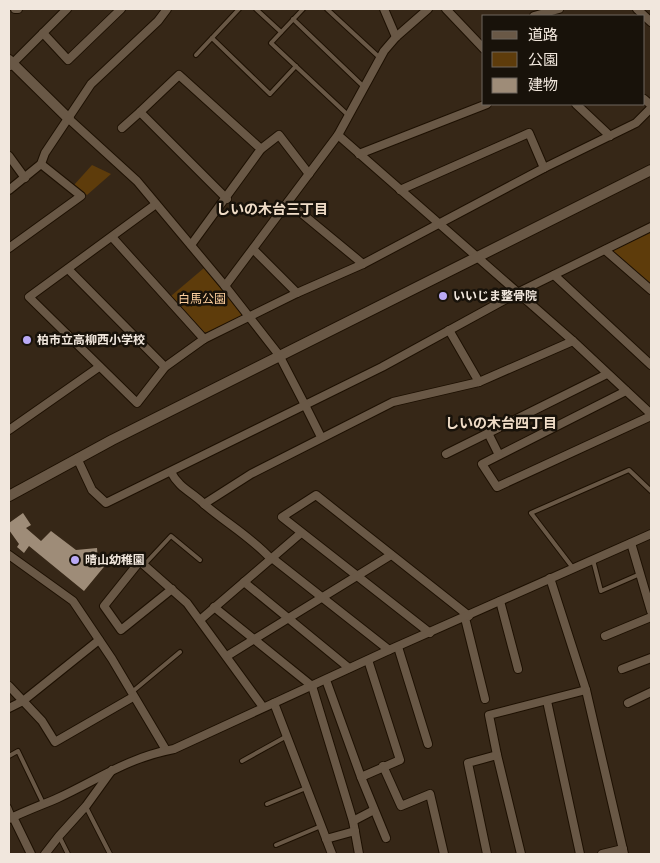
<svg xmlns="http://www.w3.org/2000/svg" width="660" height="863" viewBox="0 0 660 863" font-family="Helvetica,'Noto Sans JP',sans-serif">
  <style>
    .green { fill: #5e3c0b }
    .building { fill: #9e8c78 }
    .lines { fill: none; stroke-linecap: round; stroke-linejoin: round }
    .service-casing { stroke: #1d1002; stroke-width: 6 }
    .minor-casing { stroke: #1d1002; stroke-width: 10 }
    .tertiary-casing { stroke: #1d1002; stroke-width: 12 }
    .service { stroke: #695846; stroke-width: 4 }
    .minor { stroke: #695846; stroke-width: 8 }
    .tertiary { stroke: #695846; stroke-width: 10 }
    .poi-dot { fill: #baaaf6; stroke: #18120a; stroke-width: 2 }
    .labels { text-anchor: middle; stroke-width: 5; stroke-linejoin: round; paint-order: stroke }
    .poi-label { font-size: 12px; font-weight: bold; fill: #f1e7dd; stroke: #18120a; text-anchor: start }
    .park-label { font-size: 12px; fill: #fdcf9d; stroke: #18120a }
    .neighbourhood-label { font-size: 14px; font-weight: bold; fill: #f0ddc8; stroke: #18120a }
  </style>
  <rect width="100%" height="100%" fill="#362717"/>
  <g class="green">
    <path d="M92,165L111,174L87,195L74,185Z"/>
    <path d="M651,227V290L605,250Z"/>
    <path d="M204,268L242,313L241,316L209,333L204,332L171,296Z"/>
  </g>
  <path class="building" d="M23,513L31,525L26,528L41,541L51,531L76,550L97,548L98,562H108L84,591L29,546L24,553L17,547L19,544L9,530V523Z"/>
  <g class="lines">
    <defs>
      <g id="service">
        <path d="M256,9L281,32"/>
        <path d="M303,9L271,43L349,116"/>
        <path d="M327,9L380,58"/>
        <path d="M293,19L364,87"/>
        <path d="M212,38L270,94L296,66"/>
        <path d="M196,55L239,9"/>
        <path d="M593,560L601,591L640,574"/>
        <path d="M144,565L171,536L200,560"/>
        <path d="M573,568L531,513L629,470L651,491"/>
        <path d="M132,692L180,652"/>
        <path d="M9,756L18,751L43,803"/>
        <path d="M242,761L287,736"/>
        <path d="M267,804L306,788"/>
        <path d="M9,807L13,817"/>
        <path d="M86,807L110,854"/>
        <path d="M59,836L68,854"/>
        <path d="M276,845L321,826"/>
      </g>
      <g id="minor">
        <path d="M15,9H18"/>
        <path d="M384,9L396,37"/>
        <path d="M446,9L484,49"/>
        <path d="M637,9L651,22"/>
        <path d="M534,16L559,9"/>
        <path d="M43,33L68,60L121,9"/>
        <path d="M10,66L67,9"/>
        <path d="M644,99L651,105"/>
        <path d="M576,104L610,136"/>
        <path d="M69,119L137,181L225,286L279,355L305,405L382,367L517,293L651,227"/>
        <path d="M122,128L140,112"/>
        <path d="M338,135L573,341L651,414"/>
        <path d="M359,154L487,104"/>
        <path d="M9,156L25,178"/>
        <path d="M9,190L41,164L45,153L91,84L158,21L167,9"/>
        <path d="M400,190L529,133L544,168L636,123L651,108"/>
        <path d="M227,199L140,112L179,75L261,149"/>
        <path d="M288,202L363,264"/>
        <path d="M156,204L29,297L137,403L165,367L204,339L297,293L363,264L544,168"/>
        <path d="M112,237L204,339"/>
        <path d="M191,245L261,149L279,135L309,174"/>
        <path d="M9,248L81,196L41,164"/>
        <path d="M253,249L297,293"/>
        <path d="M605,250L651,290"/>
        <path d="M68,269L165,367"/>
        <path d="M554,275L651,365"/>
        <path d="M225,286L338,135L384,51L396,37L428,9"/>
        <path d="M449,330L479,382"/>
        <path d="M626,391L482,464L497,487L651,416"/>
        <path d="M9,430L99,367"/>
        <path d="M488,433L499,455"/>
        <path d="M446,454L607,374"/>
        <path d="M77,458L92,490L106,503L305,405L321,437"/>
        <path d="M171,472C179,488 192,492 204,504C226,523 251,537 271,559"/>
        <path d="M204,504L251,474L393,402L479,382L573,341"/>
        <path d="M631,543L651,611"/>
        <path d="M9,555L73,601L112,659L166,750"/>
        <path d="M272,558L389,650"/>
        <path d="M550,578L586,690L624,854"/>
        <path d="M244,582L349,668"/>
        <path d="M172,589L121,630L104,606L140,561L144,565L187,603L263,707"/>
        <path d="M500,601L518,669"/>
        <path d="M214,607L312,686L353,821L359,854"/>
        <path d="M465,618L485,699"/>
        <path d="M200,620L301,533"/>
        <path d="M430,633L282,517L316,495L469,616"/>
        <path d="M605,636L651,617"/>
        <path d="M398,647L428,744"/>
        <path d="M227,656L391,555"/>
        <path d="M622,669L651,658"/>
        <path d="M326,680L361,777L386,838"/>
        <path d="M9,686L42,721L55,742L133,697"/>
        <path d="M547,701L580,854"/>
        <path d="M274,703L332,854"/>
        <path d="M628,703L651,692"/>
        <path d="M9,708L23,701L99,640"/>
        <path d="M497,755L521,854"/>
        <path d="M383,766L401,806L430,794L444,854"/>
        <path d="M361,777L400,760L368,660"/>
        <path d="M13,817L31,854"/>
        <path d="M9,819C25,811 42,805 58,798C99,779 127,758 174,749L389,650L651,534"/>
        <path d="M353,821L374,810"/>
        <path d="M326,839L355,831"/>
        <path d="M45,854L59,836L86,806L112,770"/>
        <path d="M487,854L468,763L497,755L489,715L586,690"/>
        <path d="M602,854L623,849"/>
      </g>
      <g id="tertiary">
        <path d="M9,60L69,119"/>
        <path d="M9,496L112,440L651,170"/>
      </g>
    </defs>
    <use href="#service" class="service-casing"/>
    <use href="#minor" class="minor-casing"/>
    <use href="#tertiary" class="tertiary-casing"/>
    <use href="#service" class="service"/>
    <use href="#minor" class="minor"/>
    <use href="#tertiary" class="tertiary"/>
  </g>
  <g class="poi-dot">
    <circle cx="443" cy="296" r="5"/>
    <circle cx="27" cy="340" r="5"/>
    <circle cx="75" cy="560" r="5"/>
  </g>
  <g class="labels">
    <g class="poi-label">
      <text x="453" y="300">いいじま整骨院</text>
      <text x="37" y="344">柏市立高柳西小学校</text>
      <text x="85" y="564">晴山幼稚園</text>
    </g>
    <g class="park-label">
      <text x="202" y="303">白馬公園</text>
    </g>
    <g class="neighbourhood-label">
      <text x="272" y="214">しいの木台三丁目</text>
      <text x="501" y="428">しいの木台四丁目</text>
    </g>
  </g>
  <rect width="660" height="863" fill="none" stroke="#f1e7dd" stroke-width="20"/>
  <rect x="482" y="15" width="162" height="90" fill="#18120a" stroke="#6f675e"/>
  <rect x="492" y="31" width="25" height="8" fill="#695846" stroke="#6f675e"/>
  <text x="528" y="40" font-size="15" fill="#f1e7dd">道路</text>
  <rect x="492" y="52" width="25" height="15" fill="#5e3c0b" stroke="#6f675e"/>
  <text x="528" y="65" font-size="15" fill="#f1e7dd">公園</text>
  <rect x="492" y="78" width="25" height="15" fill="#9e8c78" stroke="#6f675e"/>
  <text x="528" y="90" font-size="15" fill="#f1e7dd">建物</text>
</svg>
